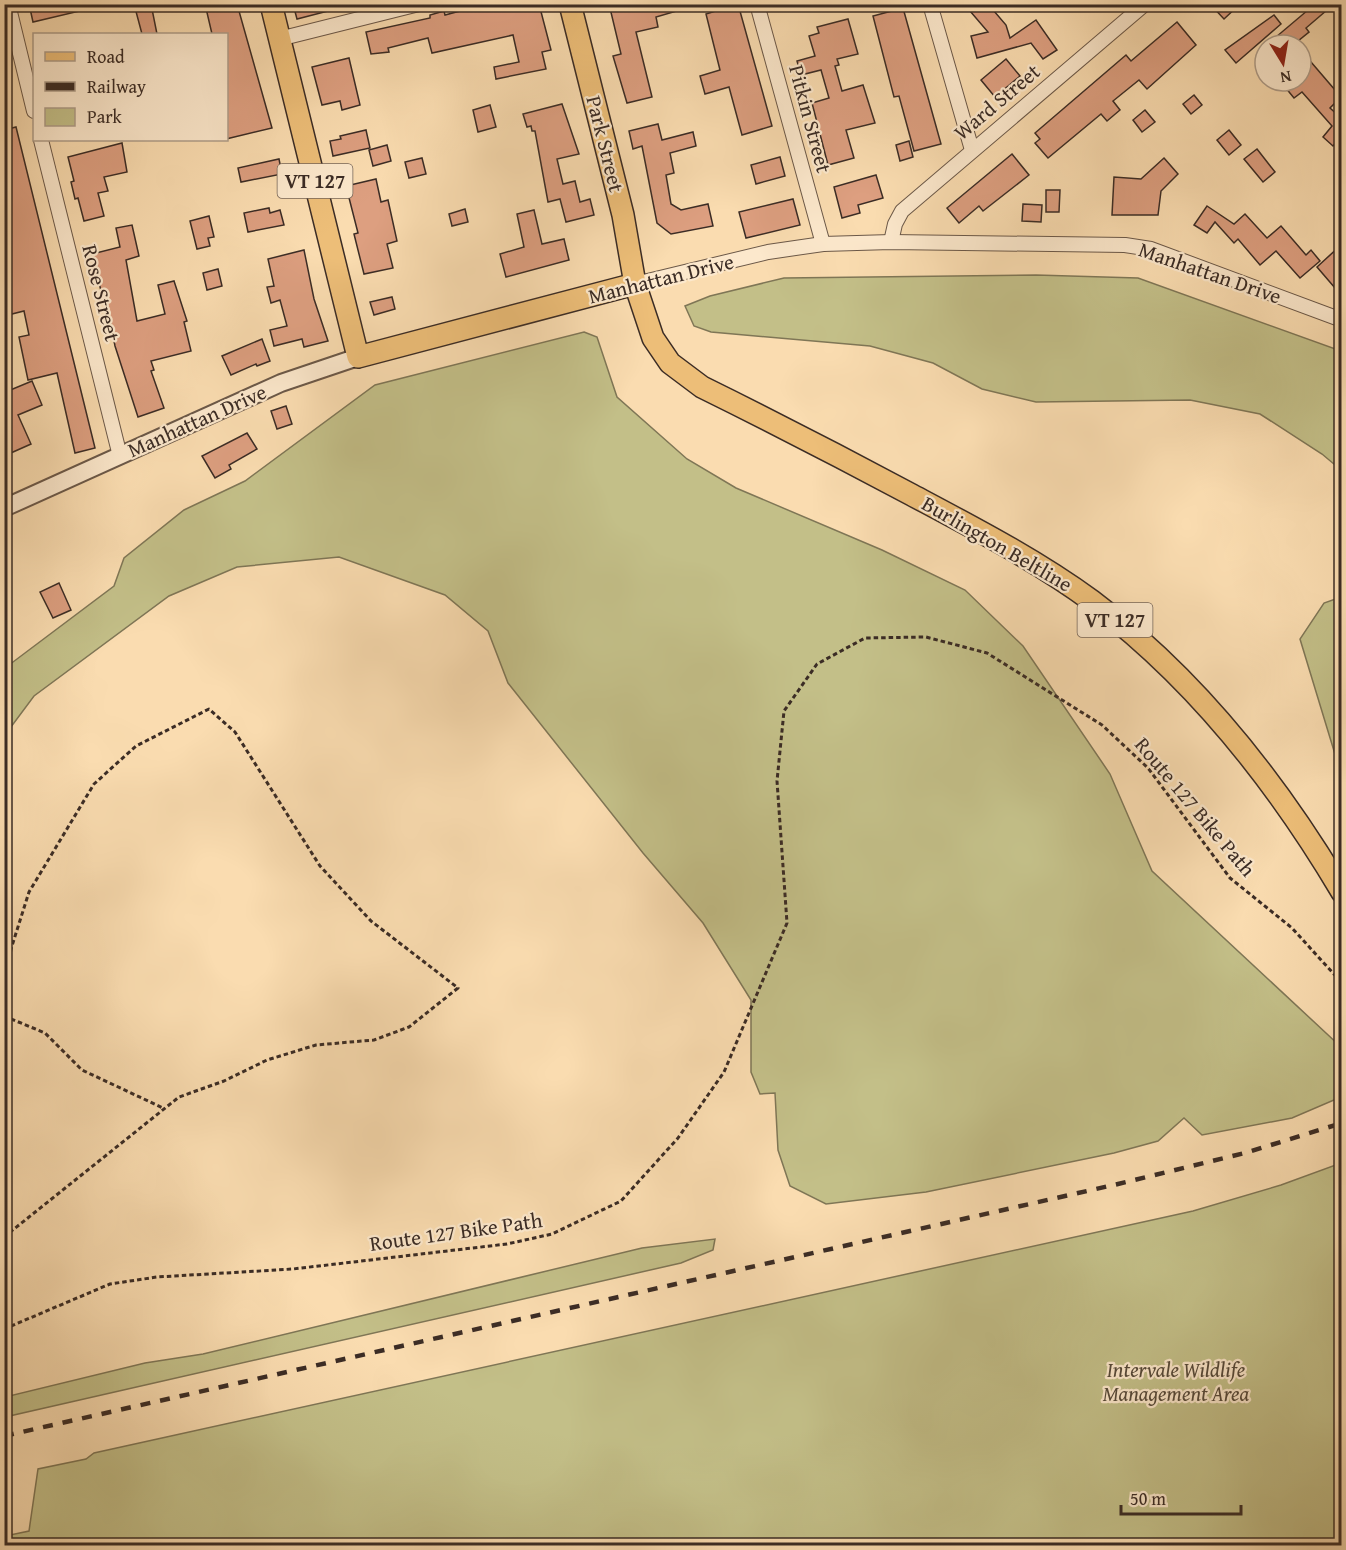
<svg xmlns="http://www.w3.org/2000/svg" width="1346" height="1550" font-family="'Gentium Book Plus',serif">
	<style>
		.green { fill: #c3bf88; stroke: #7f7656; stroke-width: 1.5 }
		.building { fill: #dd9f80; stroke: #3b2c25; stroke-width: 1.5 }
		.lines { fill: none; stroke-linecap: round; stroke-linejoin: round }
		.minor-casing { stroke: #6b5848; stroke-width: 16 }
		.tertiary-casing { stroke: #6b5848; stroke-width: 20 }
		.primary-casing { stroke: #3b2c25; stroke-width: 24 }
		.path { stroke: #3b2c25; stroke-width: 3; stroke-dasharray: 4.5 3; stroke-linecap: butt }
		.minor { stroke: #fce8cc; stroke-width: 14 }
		.tertiary { stroke: #fce8cc; stroke-width: 16 }
		.primary { stroke: #edbe78; stroke-width: 21 }
		.rail { stroke: #3b2c25; stroke-width: 4.5; stroke-dasharray: 10 10; stroke-linecap: butt }
		.labels { text-anchor: middle; stroke-width: 4.5; stroke-linejoin: round; paint-order: stroke }
		.shield { fill: #fce8cc; stroke: #756457; stroke-width: 1.5 }
		.shield-label { font-size: 20px; font-weight: bold; fill: #3b2c25 }
		.street-label { font-size: 21px; fill: #3b2c25; stroke: #fce8cc }
		.park-label { font-size: 21px; font-style: italic; fill: #564939; stroke: #fce8cc }
	</style>
	<rect width="100%" height="100%" fill="#fadcb0"/>
	<filter id="stains"><feTurbulence type="fractalNoise" baseFrequency=".00333" numOctaves="4"/><feColorMatrix values="0 0 0 0 .2 0 0 0 0 .09 0 0 0 0 .02 0 0 0 .5 -.17"/></filter>
	<radialGradient id="worn" r=".72"><stop offset=".6" stop-color="#630" stop-opacity="0"/><stop offset="1" stop-color="#630" stop-opacity=".3"/></radialGradient>
	<g class="green">
		<path d="M1036 275 1138 278 1341 351V470L1322 454 1260 414 1190 400 1036 402 982 389 933 363 870 346 711 332 694 326 685 306 710 296 784 278Z"/>
		<path d="M584 332 597 337 617 397 687 459 736 488 882 550 965 590 1023 646 1110 774 1152 871 1341 1047V1097L1292 1118 1202 1135 1184 1118 1158 1141 1114 1153 926 1192 826 1204 790 1186 778 1150 775 1093 760 1094 751 1072V1000L703 923 643 853 508 683 488 631 445 595 339 557 237 567 169 596 34 696 5 735V668L114 586 124 558 184 510 245 481 375 385Z"/>
		<path d="M1341 597H1342L1341 774 1300 639 1324 603Z"/>
		<path d="M1341 1163V1545H5V1536L29 1531 38 1469 86 1459 94 1453 1193 1211 1281 1185Z"/>
		<path d="M715 1239 713 1250 681 1263 5 1417V1397L145 1363 203 1354 642 1248Z"/>
	</g>
	<g class="building">
		<path d="M29 4H84V10L33 22Z"/>
		<path d="M134 4H151L157 34H142Z"/>
		<path d="M205 4H237L272 128 226 139V34H212Z"/>
		<path d="M293 4H336V9L297 19Z"/>
		<path d="M486 4H539L551 50 542 52 546 69 496 79 494 67 519 62 513 35 432 53 428 38 388 48 389 52 371 54 366 32 430 18V15L444 11 445 15Z"/>
		<path d="M609 4H687V8L656 17 658 27 636 32 652 97 627 103 613 56 621 54Z"/>
		<path d="M738 4 772 126 742 135 729 87 705 94 700 76 720 70 706 14Z"/>
		<path d="M964 4H988L1006 25 1010 38 1036 20 1057 50 1043 59 1031 43 977 58 971 36 988 32Z"/>
		<path d="M1210 4H1240L1224 19Z"/>
		<path d="M1303 4H1334L1306 28 1309 32 1293 45H1282L1276 37 1308 10Z"/>
		<path d="M903 8 941 144 914 151 899 96 894 97 873 16Z"/>
		<path d="M1274 15 1281 24 1236 63 1225 50Z"/>
		<path d="M848 19 858 54 837 59 839 65 835 66 842 91 863 85 875 123 846 130 854 158 828 165 812 103 829 98 821 70 801 75 797 61 815 56 809 36 819 33 817 27Z"/>
		<path d="M1177 22 1196 45 1147 89 1139 80 1113 101 1120 110 1107 121 1101 114 1048 158 1035 143 1040 139 1035 133 1126 55 1131 61Z"/>
		<path d="M349 58 360 105 342 110 340 101 322 105 312 67Z"/>
		<path d="M1006 59 1020 76 995 97 981 80Z"/>
		<path d="M1311 62 1341 97 1330 108 1340 117 1341 115V137L1333 146 1323 137 1332 126 1302 92 1294 98 1280 81H1301V70Z"/>
		<path d="M1194 95 1202 105 1191 114 1183 104Z"/>
		<path d="M562 104 579 154 557 159 563 184 575 181 580 202 590 199 594 215 566 222 560 199 548 202 535 131H532L531 126 527 127 523 114Z"/>
		<path d="M490 105 496 127 478 132 473 110Z"/>
		<path d="M1145 110 1155 122 1142 132 1133 120Z"/>
		<path d="M658 124 662 140 693 132 696 146 670 153 674 173 666 175 671 204 681 210 708 204 713 226 671 234 657 223 642 146 633 149 629 131Z"/>
		<path d="M16 127 95 448 75 453 57 373 28 380 19 337 29 335 24 311 4 316V130Z"/>
		<path d="M366 130 370 148 333 156 330 141 341 139 340 136Z"/>
		<path d="M1229 130 1241 145 1229 155 1217 140Z"/>
		<path d="M909 141 913 157 900 161 896 145Z"/>
		<path d="M122 143 127 172 104 177 108 191 98 193 104 216 84 221 78 198 75 199 71 182 74 181 68 157Z"/>
		<path d="M387 145 391 161 373 166 369 150Z"/>
		<path d="M1257 149 1275 172 1263 182 1244 159Z"/>
		<path d="M1012 154 1029 175 983 211 979 206 959 223 947 208Z"/>
		<path d="M780 157 785 176 756 184 751 165Z"/>
		<path d="M422 158 426 174 409 178 405 162Z"/>
		<path d="M1164 158 1178 174 1161 191 1158 215H1112L1114 177 1141 179Z"/>
		<path d="M279 159 282 174 241 182 238 168Z"/>
		<path d="M876 175 883 198 858 205 860 213 842 218 834 187Z"/>
		<path d="M376 179 381 202 388 200 397 241 387 244 393 268 364 274 354 234 358 233 346 186Z"/>
		<path d="M1046 190H1060L1059 212H1046Z"/>
		<path d="M793 199 800 225 746 238 739 212Z"/>
		<path d="M1023 204 1042 205 1041 222 1022 221Z"/>
		<path d="M1207 206 1234 224 1245 214 1267 238 1281 226 1306 255 1311 250 1320 261 1300 278 1276 251 1260 265 1238 239 1234 243 1215 222 1207 233 1194 225Z"/>
		<path d="M269 208 270 213 280 210 284 225 248 232 244 213Z"/>
		<path d="M465 209 468 222 452 226 449 214Z"/>
		<path d="M534 210 542 244 564 239 569 260 506 277 500 254 524 247 517 214Z"/>
		<path d="M209 216 214 237 208 238 210 246 197 249 190 221Z"/>
		<path d="M132 225 139 256 126 260 137 321 165 314 158 285 174 281 187 321 184 322 191 351 151 361 154 370 151 371 164 408 138 417 115 346 105 295H102L92 254 120 247 116 228Z"/>
		<path d="M1341 245V295L1317 267Z"/>
		<path d="M304 250 314 299 328 341 304 347 302 339 274 346 270 330 287 326 280 300 271 303 267 287 274 286 268 259Z"/>
		<path d="M218 269 222 286 207 290 203 273Z"/>
		<path d="M392 297 395 309 374 315 370 302Z"/>
		<path d="M262 339 270 361 257 366 256 364 231 375 222 356Z"/>
		<path d="M32 381 42 405 18 415 31 444 4 456V383L8 391Z"/>
		<path d="M286 406 292 424 277 429 271 411Z"/>
		<path d="M247 433 257 449 229 465 231 469 215 478 202 456Z"/>
		<path d="M59 583 71 610 53 618 40 592Z"/>
	</g>
	<g class="lines">
		<g class="minor-casing">
			<g id="minor">
				<path d="M8 4 34 111"/>
				<path d="M757 4 823 244"/>
				<path d="M930 4 972 150"/>
				<path d="M279 39 419 4"/>
				<path d="M41 140 120 456"/>
				<path d="M891 242 895 224 902 211 1145 4"/>
				<path d="M635 284 768 252 823 244 891 242 1125 245 1151 249 1342 320"/>
			</g>
		</g>
		<g class="tertiary-casing">
			<path id="tertiary" d="M4 508 281 383 358 357"/>
		</g>
		<g class="primary-casing">
			<g id="primary">
				<path d="M271 4 358 357 635 284"/>
				<path d="M570 4 623 215 635 284 653 338 670 363 702 387C773 422 843 458 912 495 974 528 1036 560 1092 601 1196 679 1276 781 1342 892"/>
			</g>
		</g>
		<g class="path">
			<path d="M4 996 11 949 29 892 94 784 136 746 209 709 235 732 320 866 371 921 458 988 409 1027 374 1040 316 1045 267 1060 224 1081 179 1097 4 1237"/>
			<path d="M4 1016 45 1033 82 1070 163 1108"/>
			<path d="M4 1329 110 1284 157 1277 293 1269 507 1244 552 1234 621 1201 678 1138 724 1072 787 923 777 781 784 711 817 664 865 638 926 637 987 653 1102 725 1148 768 1230 878 1292 928 1342 983"/>
		</g>
		<use href="#minor" class="minor"/>
		<use href="#tertiary" class="tertiary"/>
		<use href="#primary" class="primary"/>
		<path class="rail" d="M4 1436 1118 1184 1245 1153 1342 1123"/>
	</g>
	<g class="labels">
		<g class="shield">
			<rect x="277.5" y="164" width="75" height="34" rx="4.5"/>
			<rect x="1077.5" y="603" width="75" height="34" rx="4.5"/>
		</g>
		<g class="shield-label">
			<text x="315" y="188">VT 127</text>
			<text x="1115" y="627">VT 127</text>
		</g>
		<g class="street-label">
			<text transform="translate(997 102) rotate(-40)" y="7">Ward Street</text>
			<text transform="translate(810 119) rotate(75)" y="7">Pitkin Street</text>
			<text transform="translate(605 144) rotate(76)" y="7">Park Street</text>
			<text transform="translate(1210 273) rotate(19)" y="7">Manhattan Drive</text>
			<text transform="translate(661 279) rotate(-14)" y="7">Manhattan Drive</text>
			<text transform="translate(101 293) rotate(76)" y="7">Rose Street</text>
			<text transform="translate(197 421) rotate(-24)" y="7">Manhattan Drive</text>
			<text transform="translate(997 544) rotate(30)" y="7">Burlington Beltline</text>
			<text transform="translate(1195 807) rotate(50)" y="7">Route 127 Bike Path</text>
			<text transform="translate(456 1232) rotate(-8)" y="7">Route 127 Bike Path</text>
		</g>
		<g class="park-label">
			<text x="1176" y="1377">Intervale Wildlife<tspan x="1176" dy="24">Management Area</tspan></text>
		</g>
	</g>
	<rect width="1346" height="1550" fill="none" stroke="#fadcb0" stroke-width="24"/>
	<rect x="6" y="6" width="1334" height="1538" fill="none" stroke="#3b2c25" stroke-width="3"/>
	<rect x="12" y="12" width="1322" height="1526" fill="none" stroke="#3b2c25" stroke-width="1.5"/>
	<rect x="33" y="33" width="195" height="108" fill="#fce8cc" stroke="#af9d89" stroke-width="1.5"/>
	<rect x="45" y="52" width="30" height="9" fill="#edbe78" stroke="#af9d89" stroke-width="1.5"/>
	<text x="87" y="63" font-size="18" fill="#3b2c25">Road</text>
	<rect x="45" y="82" width="30" height="9" fill="#3b2c25" stroke="#af9d89" stroke-width="1.5"/>
	<text x="87" y="93" font-size="18" fill="#3b2c25">Railway</text>
	<rect x="45" y="108" width="30" height="18" fill="#c3bf88" stroke="#af9d89" stroke-width="1.5"/>
	<text x="87" y="123" font-size="18" fill="#3b2c25">Park</text>
	<g transform="translate(1283 63) rotate(169)"><circle r="28" fill="#fce8cc" stroke="#af9d89" stroke-width="1.5"/>
	<path d="M0-4.5L10 22L0 15L-10 22Z" fill="#8f2418"/>
	<text y="-9" font-size="16" font-weight="bold" text-anchor="middle" fill="#3b2c25">N</text>
	</g>
	<path d="M1121 1505v9h120v-9" fill="none" stroke="#3b2c25" stroke-width="3"/>
	<text x="1130" y="1505" font-size="18" fill="#3b2c25" stroke="#fce8cc" stroke-width="4.5" paint-order="stroke">50 m</text>
	<rect width="100%" height="100%" filter="url(#stains)"/>
	<rect width="100%" height="100%" fill="url(#worn)"/>
</svg>
